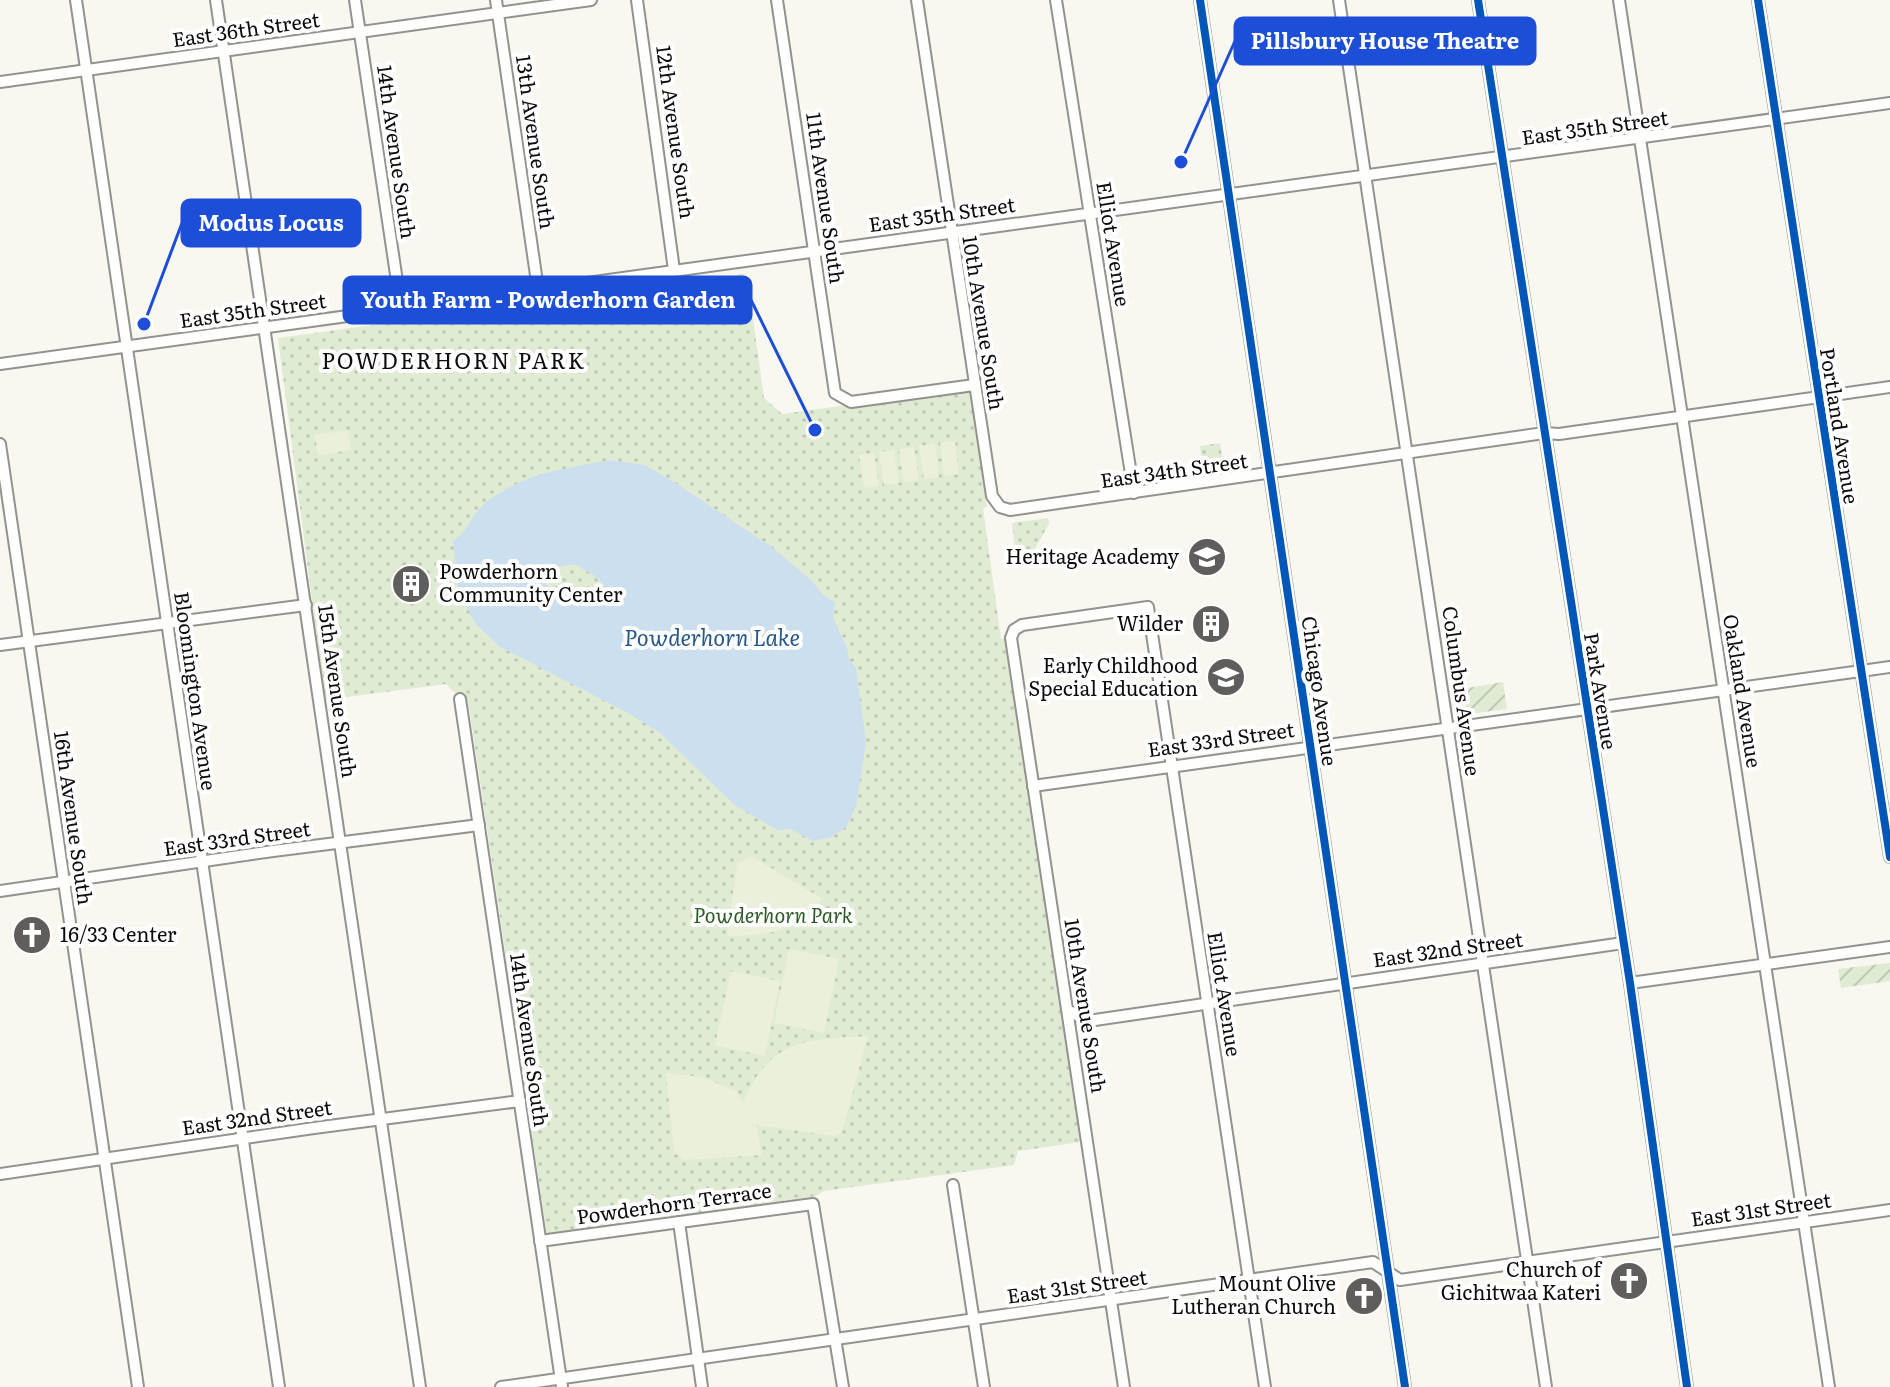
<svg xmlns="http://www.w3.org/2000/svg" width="1890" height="1387" font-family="Literata,serif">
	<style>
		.park { fill: url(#park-dots) }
		.garden { fill: url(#garden-furrows) }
		.pitch { fill: #eaf0dc }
		.water { fill: #cbdfee; fill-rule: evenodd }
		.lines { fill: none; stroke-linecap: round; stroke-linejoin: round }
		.minor-casing { stroke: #92928f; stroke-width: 14 }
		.minor { stroke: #fefefd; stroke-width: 10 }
		.cycleway-casing { stroke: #fff; stroke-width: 13 }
		.cycleway { stroke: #0057b8; stroke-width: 8 }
		.labels { text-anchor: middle; stroke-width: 8; stroke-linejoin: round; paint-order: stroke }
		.street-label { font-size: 20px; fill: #0c0c0c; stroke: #fff }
		.poi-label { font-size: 20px; fill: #0c0c0c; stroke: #fff; text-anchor: end }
		.park-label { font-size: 20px; font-style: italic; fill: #2c5a25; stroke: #fff }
		.neighbourhood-label { font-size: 22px; letter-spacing: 2px; fill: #0c0c0c; stroke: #fff }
		.water-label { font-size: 22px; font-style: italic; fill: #27588c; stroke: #fff }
		.leader { fill: none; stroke: #1d4ed8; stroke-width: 3 }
		.callout-dot { fill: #1d4ed8; stroke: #fff; stroke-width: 3 }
		.callout { fill: #1d4ed8; stroke: #1d4ed8; stroke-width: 3 }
		.callout-label { font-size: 22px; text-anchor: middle; font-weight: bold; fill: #fff }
	</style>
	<defs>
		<pattern id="park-dots" width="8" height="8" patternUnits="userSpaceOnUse" patternTransform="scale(2)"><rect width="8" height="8" fill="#e0ebd3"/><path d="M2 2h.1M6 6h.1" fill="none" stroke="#bfc8b4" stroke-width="1.8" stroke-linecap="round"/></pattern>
		<pattern id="garden-furrows" width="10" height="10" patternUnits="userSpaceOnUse" patternTransform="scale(2)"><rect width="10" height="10" fill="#e0ebd3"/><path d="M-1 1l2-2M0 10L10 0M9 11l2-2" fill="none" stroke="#bfc8b4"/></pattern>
	</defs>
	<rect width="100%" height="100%" fill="#f8f7f0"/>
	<g class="park">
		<path d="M744 274 747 275 764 398 782 414 964 389 970 392 987 507 983 508 1001 639H1006L1081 1142 1018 1151 1014 1165 824 1191 816 1196 547 1236 469 706 446 684 325 700 278 338Z"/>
		<path d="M1220 443 1223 463 1203 466 1200 446Z"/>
		<path d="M1048 518 1049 524 1031 555 1016 557 1012 523Z"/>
	</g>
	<g class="garden">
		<path d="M1503 682 1507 709 1453 716 1449 691Z"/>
		<path d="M1890 963V981L1841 988 1838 969Z"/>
	</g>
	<g class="pitch">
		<path d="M348 430 351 450 318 455 315 435Z"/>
		<path d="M955 441 959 474 944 476 940 443Z"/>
		<path d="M935 444 939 477 924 479 919 446Z"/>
		<path d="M914 447 919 480 904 482 899 449Z"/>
		<path d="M894 450 899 483 884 485 879 452Z"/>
		<path d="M874 453 879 486 864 488 859 455Z"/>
		<path d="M751 856 823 899C791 933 772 935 727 936L737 864Z"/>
		<path d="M789 949 839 959 824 1033 774 1023Z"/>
		<path d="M731 971 780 981 765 1056 715 1045Z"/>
		<path d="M868 1036 842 1132 834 1136 756 1125 762 1155 684 1160 674 1152 666 1073 702 1077 736 1091 743 1102C771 1038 805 1040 868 1036Z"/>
	</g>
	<path class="water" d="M609 460 645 465 679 485 772 547 811 580 824 596 835 602 833 618 847 648 849 659 856 668 866 742 856 807 846 827 832 837 813 841 790 829 777 830 735 805 660 733 630 714 500 647 476 624 459 594 453 541C467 533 472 514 485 503 525 472 562 470 609 460ZM574 564 595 576 611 592 610 603 576 600 534 579 535 571Z"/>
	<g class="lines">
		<g class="minor-casing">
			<g id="minor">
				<path d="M76 0 279 1387"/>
				<path d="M216 0 420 1387"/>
				<path d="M355 0 401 308"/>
				<path d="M496 0 538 289"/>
				<path d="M637 0 674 270"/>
				<path d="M777 0 835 393 851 402 974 385"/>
				<path d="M917 0 992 496 1000 507 1010 510 1544 433 1559 434 1890 387"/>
				<path d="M1056 0 1134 493"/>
				<path d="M1200 0 1405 1387"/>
				<path d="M1339 0 1546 1387"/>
				<path d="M1478 0 1630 983 1687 1387"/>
				<path d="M1619 0 1829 1387"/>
				<path d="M1758 0 1890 857"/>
				<path d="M0 82 591 0"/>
				<path d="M0 364 1890 103"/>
				<path d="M0 444 138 1387"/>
				<path d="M0 645 306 605"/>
				<path d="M460 699 562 1387"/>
				<path d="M1033 786 1890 667"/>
				<path d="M0 891 273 851 479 825"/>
				<path d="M1630 983 1890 947"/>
				<path d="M1069 1011 1088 1021 1623 943"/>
				<path d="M0 1174 314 1128 520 1101"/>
				<path d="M953 1185 984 1387"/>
				<path d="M679 1222 702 1387"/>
				<path d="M540 1241 813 1204 843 1387"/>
				<path d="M501 1387 1373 1262 1400 1280 1890 1210"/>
				<path d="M1124 1387 1011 638 1014 630 1022 625 1148 607 1265 1387"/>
			</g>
		</g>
		<use href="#minor" class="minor"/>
		<g class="cycleway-casing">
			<g id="cycleway">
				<path d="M1200 0 1405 1387"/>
				<path d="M1478 0 1630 983 1687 1387"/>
				<path d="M1758 0 1890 857"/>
			</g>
		</g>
		<use href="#cycleway" class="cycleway"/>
	</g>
	<defs>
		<g id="school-disc" transform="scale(2)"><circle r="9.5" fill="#5f5e5c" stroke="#fff"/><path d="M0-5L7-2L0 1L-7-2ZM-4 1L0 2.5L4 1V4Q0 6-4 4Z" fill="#fff"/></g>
		<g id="building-disc" transform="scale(2)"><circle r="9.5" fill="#5f5e5c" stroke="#fff"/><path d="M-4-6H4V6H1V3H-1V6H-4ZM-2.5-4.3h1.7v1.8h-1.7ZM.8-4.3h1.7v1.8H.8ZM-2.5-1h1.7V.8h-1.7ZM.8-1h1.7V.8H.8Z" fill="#fff"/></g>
		<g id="church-disc" transform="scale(2)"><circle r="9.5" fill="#5f5e5c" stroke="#fff"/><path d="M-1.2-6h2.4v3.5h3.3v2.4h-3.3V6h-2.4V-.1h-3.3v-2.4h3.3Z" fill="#fff"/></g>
	</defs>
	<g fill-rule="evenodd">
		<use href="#school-disc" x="1207" y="557"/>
		<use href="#building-disc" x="411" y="584"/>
		<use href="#building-disc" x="1211" y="624"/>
		<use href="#school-disc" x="1226" y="677"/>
		<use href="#church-disc" x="32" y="935"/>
		<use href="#church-disc" x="1629" y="1281"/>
		<use href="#church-disc" x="1364" y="1296"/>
	</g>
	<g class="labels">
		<g class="street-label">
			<text transform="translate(246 30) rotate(-8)" y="7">East 36th Street</text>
			<text transform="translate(1595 128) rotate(-8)" y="7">East 35th Street</text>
			<text transform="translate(675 132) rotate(82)" y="7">12th Avenue South</text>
			<text transform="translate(535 142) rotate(82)" y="7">13th Avenue South</text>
			<text transform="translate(396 152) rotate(82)" y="7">14th Avenue South</text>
			<text transform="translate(825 198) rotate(82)" y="7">11th Avenue South</text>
			<text transform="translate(942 215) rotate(-8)" y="7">East 35th Street</text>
			<text transform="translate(1113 244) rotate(81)" y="7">Elliot Avenue</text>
			<text transform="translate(253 311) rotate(-8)" y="7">East 35th Street</text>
			<text transform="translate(983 323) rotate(81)" y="7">10th Avenue South</text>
			<text transform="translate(1839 426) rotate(81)" y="7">Portland Avenue</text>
			<text transform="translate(1174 471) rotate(-8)" y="7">East 34th Street</text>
			<text transform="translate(195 691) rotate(82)" y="7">Bloomington Avenue</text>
			<text transform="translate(337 691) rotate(82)" y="7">15th Avenue South</text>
			<text transform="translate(1319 691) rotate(82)" y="7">Chicago Avenue</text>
			<text transform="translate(1461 691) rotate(82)" y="7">Columbus Avenue</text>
			<text transform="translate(1600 691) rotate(81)" y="7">Park Avenue</text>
			<text transform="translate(1742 691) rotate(81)" y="7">Oakland Avenue</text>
			<text transform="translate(1221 740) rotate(-8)" y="7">East 33rd Street</text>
			<text transform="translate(73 818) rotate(82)" y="7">16th Avenue South</text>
			<text transform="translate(237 839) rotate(-8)" y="7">East 33rd Street</text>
			<text transform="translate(1448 950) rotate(-8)" y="7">East 32nd Street</text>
			<text transform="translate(1224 994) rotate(81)" y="7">Elliot Avenue</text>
			<text transform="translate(1085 1006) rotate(81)" y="7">10th Avenue South</text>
			<text transform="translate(529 1040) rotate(82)" y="7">14th Avenue South</text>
			<text transform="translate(257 1118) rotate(-8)" y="7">East 32nd Street</text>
			<text transform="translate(674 1204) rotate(-8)" y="7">Powderhorn Terrace</text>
			<text transform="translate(1761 1210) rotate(-8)" y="7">East 31st Street</text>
			<text transform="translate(1077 1287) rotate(-8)" y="7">East 31st Street</text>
		</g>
		<g class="poi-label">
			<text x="1179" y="564">Heritage Academy</text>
			<text x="439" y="579" text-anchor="start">Powderhorn<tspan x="439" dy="23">Community Center</tspan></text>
			<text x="1183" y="631">Wilder</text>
			<text x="1198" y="673">Early Childhood<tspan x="1198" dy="23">Special Education</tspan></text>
			<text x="60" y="942" text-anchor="start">16/33 Center</text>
			<text x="1601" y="1277">Church of<tspan x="1601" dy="23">Gichitwaa Kateri</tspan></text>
			<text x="1336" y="1291">Mount Olive<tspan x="1336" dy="23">Lutheran Church</tspan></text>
		</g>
		<g class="park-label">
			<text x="773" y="923">Powderhorn Park</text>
		</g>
		<g class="neighbourhood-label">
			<text x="454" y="369">POWDERHORN PARK</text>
		</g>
		<g class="water-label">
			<text x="712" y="646">Powderhorn Lake</text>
		</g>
	</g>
	<path class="leader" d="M1181 162L1235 41M144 324L182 223M815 430L751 300"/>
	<g class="callout-dot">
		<circle cx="1181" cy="162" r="8"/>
		<circle cx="144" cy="324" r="8"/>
		<circle cx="815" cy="430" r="8"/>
	</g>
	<g class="callout">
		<rect x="1235" y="18" width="300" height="46" rx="8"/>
		<rect x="182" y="200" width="178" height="46" rx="8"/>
		<rect x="344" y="277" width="407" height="46" rx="8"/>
	</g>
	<g class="callout-label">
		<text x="1385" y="49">Pillsbury House Theatre</text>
		<text x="271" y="231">Modus Locus</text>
		<text x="548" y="308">Youth Farm - Powderhorn Garden</text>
	</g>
</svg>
